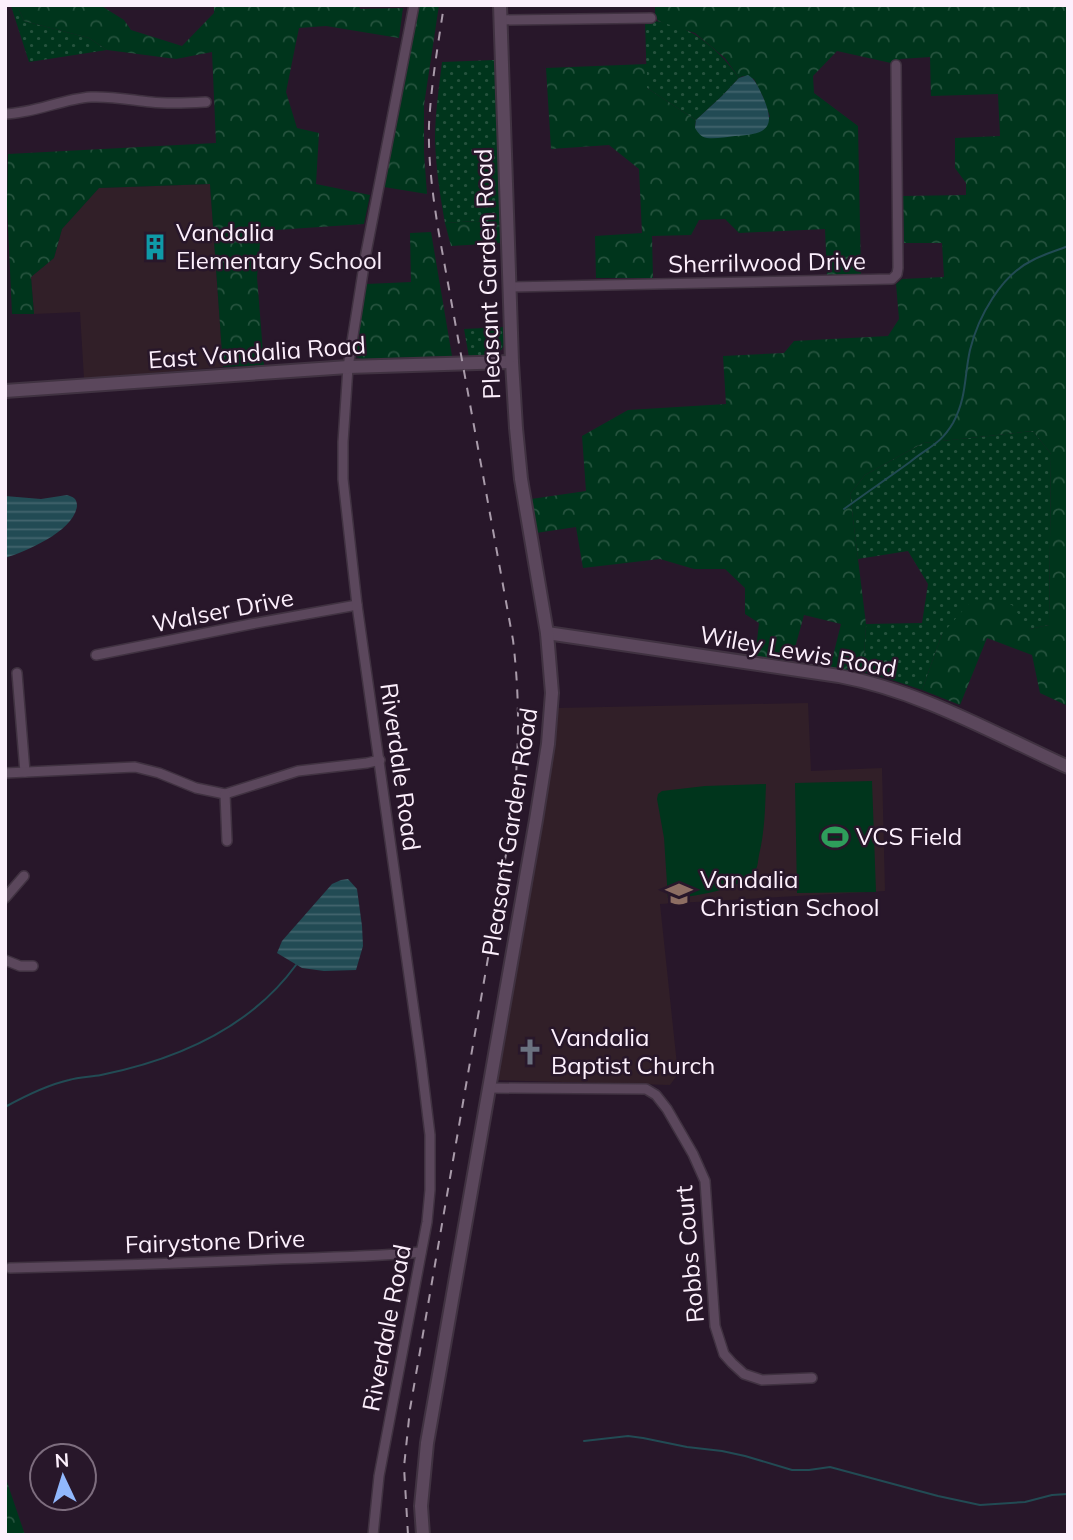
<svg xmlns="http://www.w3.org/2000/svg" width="1073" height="1540" font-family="Mulish,sans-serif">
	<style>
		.education { fill: #311f28 }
		.grass { fill: url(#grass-dots) }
		.forest { fill: url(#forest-crowns) }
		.garden { fill: #00351c }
		.water { fill: url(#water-rules) }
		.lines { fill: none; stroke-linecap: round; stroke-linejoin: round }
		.stream { stroke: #224b54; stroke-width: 2 }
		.street-casing { stroke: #403241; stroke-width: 12 }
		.secondary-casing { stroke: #403241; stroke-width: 16 }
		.street { stroke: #5b475c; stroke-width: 9 }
		.secondary { stroke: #5b475c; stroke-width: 12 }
		.rail { stroke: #a99baa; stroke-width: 2; stroke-dasharray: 9 9; stroke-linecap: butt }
		.labels { text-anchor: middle; stroke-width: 5; stroke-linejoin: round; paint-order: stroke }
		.poi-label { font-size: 24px; fill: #fceffc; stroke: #28172a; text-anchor: start }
		.street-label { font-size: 24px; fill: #fceffc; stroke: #28172a }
	</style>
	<defs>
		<pattern id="grass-dots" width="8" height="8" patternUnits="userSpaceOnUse" patternTransform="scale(1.75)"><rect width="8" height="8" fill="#00351c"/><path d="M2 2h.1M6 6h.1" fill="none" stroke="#26533e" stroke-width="1.8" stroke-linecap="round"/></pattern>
		<pattern id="forest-crowns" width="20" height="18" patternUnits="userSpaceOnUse" patternTransform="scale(1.75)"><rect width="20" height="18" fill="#00351c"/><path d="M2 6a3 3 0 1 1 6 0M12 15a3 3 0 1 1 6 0" fill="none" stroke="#26533e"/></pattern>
		<pattern id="water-rules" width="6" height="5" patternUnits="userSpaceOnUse" patternTransform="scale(1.75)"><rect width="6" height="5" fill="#224b54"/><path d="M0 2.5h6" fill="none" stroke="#43656e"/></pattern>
	</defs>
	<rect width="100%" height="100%" fill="#28172a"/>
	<g class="education">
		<path d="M210 184 223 367 84 379 80 312 34 314 31 277 54 258 62 229 99 188Z"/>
		<path d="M808 703 811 771 882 768 885 891 660 904 678 1074 670 1085 494 1080 556 708Z"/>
	</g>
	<g class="grass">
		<path d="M17 5 24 21 89 38 107 50 29 62 11 6Z"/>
		<path d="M645 21C685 19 717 47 739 78L722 96 696 120 647 88Z"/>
		<path d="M495 60 500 225 476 221 445 223C440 196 436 168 435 140 435 114 439 88 442 62Z"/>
		<path d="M504 327C504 331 506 339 504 344 501 358 480 357 469 357L464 329Z"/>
		<path d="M1033 431 1051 454 1049 625 1029 629 942 634 922 690 892 680 863 672 866 624 922 623 928 584 908 551 858 559 850 494 865 475 923 443Z"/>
	</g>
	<g class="forest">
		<path d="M17 5H100L124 20 131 30 182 46 214 13V5H359L360 9 403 8 399 38 326 26 299 28 286 92 297 128 319 133 316 184 370 195 364 224 261 231 257 277 264 365 223 367 210 184 99 188 62 229 54 258 31 277 34 314H12L7 205 8 154 216 143 212 52 176 59 107 50 89 38 24 21Z"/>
		<path d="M419 5H439L424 105V153L427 194 384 187Z"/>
		<path d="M655 5H1068V706L1040 693 1032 655 987 638 960 705 922 690 942 634 973 599 1012 605 1029 629 1049 625 1051 454 1033 431 923 443 865 475 850 494 866 624 863 672 830 668 841 624 804 615 791 662 755 658 759 623 745 614V588L725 569H694L660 559 583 568 576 527 536 533 531 499 586 491 582 436 628 410 726 404 723 356 784 353 794 341 888 336 899 319 896 284 902 279 944 277 942 243H904L903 196 966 195V183L955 168V138L1000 136 998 94 931 96 930 57 901 59 891 63 837 51 813 76 814 93 858 126 861 275H827L825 229 739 233 725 219 699 220 691 235 652 236 653 278H596L595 236 642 233 639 169 609 145 551 149 546 68 647 64V88L696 120 695 128 770 117 763 97 754 79 743 76 739 78 725 58 695 33 658 21 655 13Z"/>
		<path d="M476 221 500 225 501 243 451 246 445 223Z"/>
		<path d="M431 232 452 356 362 359 356 357 354 349 366 284 411 282 410 233Z"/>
		<path d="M5 1476 25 1535H5Z"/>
	</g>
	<g class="garden">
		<path d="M872 781 876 892 797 893 795 783Z"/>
		<path d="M766 784C765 809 765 830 759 855 758 860 758 867 755 871 743 890 689 897 668 899L664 838 657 799 658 794 662 791 705 786Z"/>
	</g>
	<g class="water">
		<path d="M748 75C755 79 759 88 763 97 777 129 766 134 735 136 726 137 716 139 707 138 701 137 698 133 695 128L696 120 722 96 739 78Z"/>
		<path d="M67 495C73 497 77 498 77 506 74 531 27 551 5 558V496L41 499Z"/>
		<path d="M348 879 357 889 362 926 363 946 356 970 324 971 302 968 277 953 282 941 332 884 341 880Z"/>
	</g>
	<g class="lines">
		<g class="stream">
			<path d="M844 509C866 493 888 478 910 462 928 447 940 445 953 423 967 397 964 377 970 350 978 317 1001 275 1033 260 1044 254 1056 251 1068 246"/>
			<path d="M5 1107C25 1096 47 1085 69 1080 79 1077 90 1077 101 1075 175 1060 250 1028 296 965"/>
			<path d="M584 1441 628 1436 643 1438 687 1447 722 1451 745 1456 792 1470H809L830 1467 938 1496 980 1505 1025 1502 1052 1495 1068 1494"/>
		</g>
		<g class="street-casing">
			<g id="street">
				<path d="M500 20 651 18"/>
				<path d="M5 114C35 113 62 99 91 97 111 96 131 100 151 102 169 104 187 103 206 102"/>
				<path d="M510 287 892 279 897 274 898 268 896 65"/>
				<path d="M96 655 251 624 357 605"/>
				<path d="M17 673 25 772"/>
				<path d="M5 773 135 767 159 773 196 788 225 794 298 771 367 763 380 760"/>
				<path d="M225 794 227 841"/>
				<path d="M5 898 24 876"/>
				<path d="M5 960 20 966H33"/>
				<path d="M489 1088 646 1089 656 1095 667 1109 693 1154 705 1181 715 1326 724 1354 732 1363 744 1374 762 1380 812 1378"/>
				<path d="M10 1268C99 1266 188 1263 277 1259 326 1257 373 1257 421 1252"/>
				<path d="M373 1535 379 1476 427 1222 430 1190V1135L421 1061 357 605 343 479V442L348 367 366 253 414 5"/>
			</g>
		</g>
		<g class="secondary-casing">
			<g id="secondary">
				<path d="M5 391 348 367 512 362"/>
				<path d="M547 633 839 676C920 691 993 733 1068 767"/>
				<path d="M423 1535 421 1506 427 1443 536 820 548 744 552 693 547 633 521 479 516 428 512 362 500 5"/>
			</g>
		</g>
		<use href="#street" class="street"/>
		<use href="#secondary" class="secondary"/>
		<path class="rail" d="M408 1535 404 1467 410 1409 510 831C519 764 521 708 513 640L439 234C433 198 428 161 429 125 431 85 438 45 444 5"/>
	</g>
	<defs>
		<g id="building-bare" transform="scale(2.1)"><path d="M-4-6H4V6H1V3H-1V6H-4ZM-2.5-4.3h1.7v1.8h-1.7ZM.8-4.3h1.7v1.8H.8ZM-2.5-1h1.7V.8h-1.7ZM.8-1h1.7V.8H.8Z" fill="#0f9aa8" stroke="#28172a" stroke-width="2.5" paint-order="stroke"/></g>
		<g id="stadium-bare" transform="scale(2.1)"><path d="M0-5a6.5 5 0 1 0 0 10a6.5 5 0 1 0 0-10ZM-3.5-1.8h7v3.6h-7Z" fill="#2e9e5b" stroke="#28172a" stroke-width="2.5" paint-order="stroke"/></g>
		<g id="school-bare" transform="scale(2.1)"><path d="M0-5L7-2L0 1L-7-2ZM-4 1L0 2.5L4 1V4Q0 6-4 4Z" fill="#8d6e63" stroke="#28172a" stroke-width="2.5" paint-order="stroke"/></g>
		<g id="church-bare" transform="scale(2.1)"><path d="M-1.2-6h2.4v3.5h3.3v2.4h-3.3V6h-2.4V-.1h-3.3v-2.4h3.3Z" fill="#6b7280" stroke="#28172a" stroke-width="2.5" paint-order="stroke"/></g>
	</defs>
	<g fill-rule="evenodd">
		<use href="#building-bare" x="155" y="247"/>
		<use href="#stadium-bare" x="835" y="837"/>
		<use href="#school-bare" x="679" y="894"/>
		<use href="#church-bare" x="530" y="1052"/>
	</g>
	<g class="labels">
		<g class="poi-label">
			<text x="176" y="241">Vandalia<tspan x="176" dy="28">Elementary School</tspan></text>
			<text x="856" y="845">VCS Field</text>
			<text x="700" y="888">Vandalia<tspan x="700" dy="28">Christian School</tspan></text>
			<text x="551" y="1046">Vandalia<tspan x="551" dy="28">Baptist Church</tspan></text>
		</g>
		<g class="street-label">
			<text transform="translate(767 263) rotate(-1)" y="8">Sherrilwood Drive</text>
			<text transform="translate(488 274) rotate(-92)" y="8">Pleasant Garden Road</text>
			<text transform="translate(257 353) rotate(-4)" y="8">East Vandalia Road</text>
			<text transform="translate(223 611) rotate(-11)" y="8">Walser Drive</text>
			<text transform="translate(798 652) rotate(10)" y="8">Wiley Lewis Road</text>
			<text transform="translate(400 767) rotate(82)" y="8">Riverdale Road</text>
			<text transform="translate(510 832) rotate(-81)" y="8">Pleasant Garden Road</text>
			<text transform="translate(215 1242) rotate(-2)" y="8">Fairystone Drive</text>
			<text transform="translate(690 1254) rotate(-95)" y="8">Robbs Court</text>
			<text transform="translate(387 1328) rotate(-79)" y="8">Riverdale Road</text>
		</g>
	</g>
	<rect width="1073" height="1540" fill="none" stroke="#fceffc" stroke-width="14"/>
	<g transform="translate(63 1477) rotate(356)"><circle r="33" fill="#28172a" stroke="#7d6d7e" stroke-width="2"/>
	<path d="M0-5L12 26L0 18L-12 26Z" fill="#91b8fd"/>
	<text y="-10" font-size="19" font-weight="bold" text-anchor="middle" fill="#fceffc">N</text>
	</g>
</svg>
